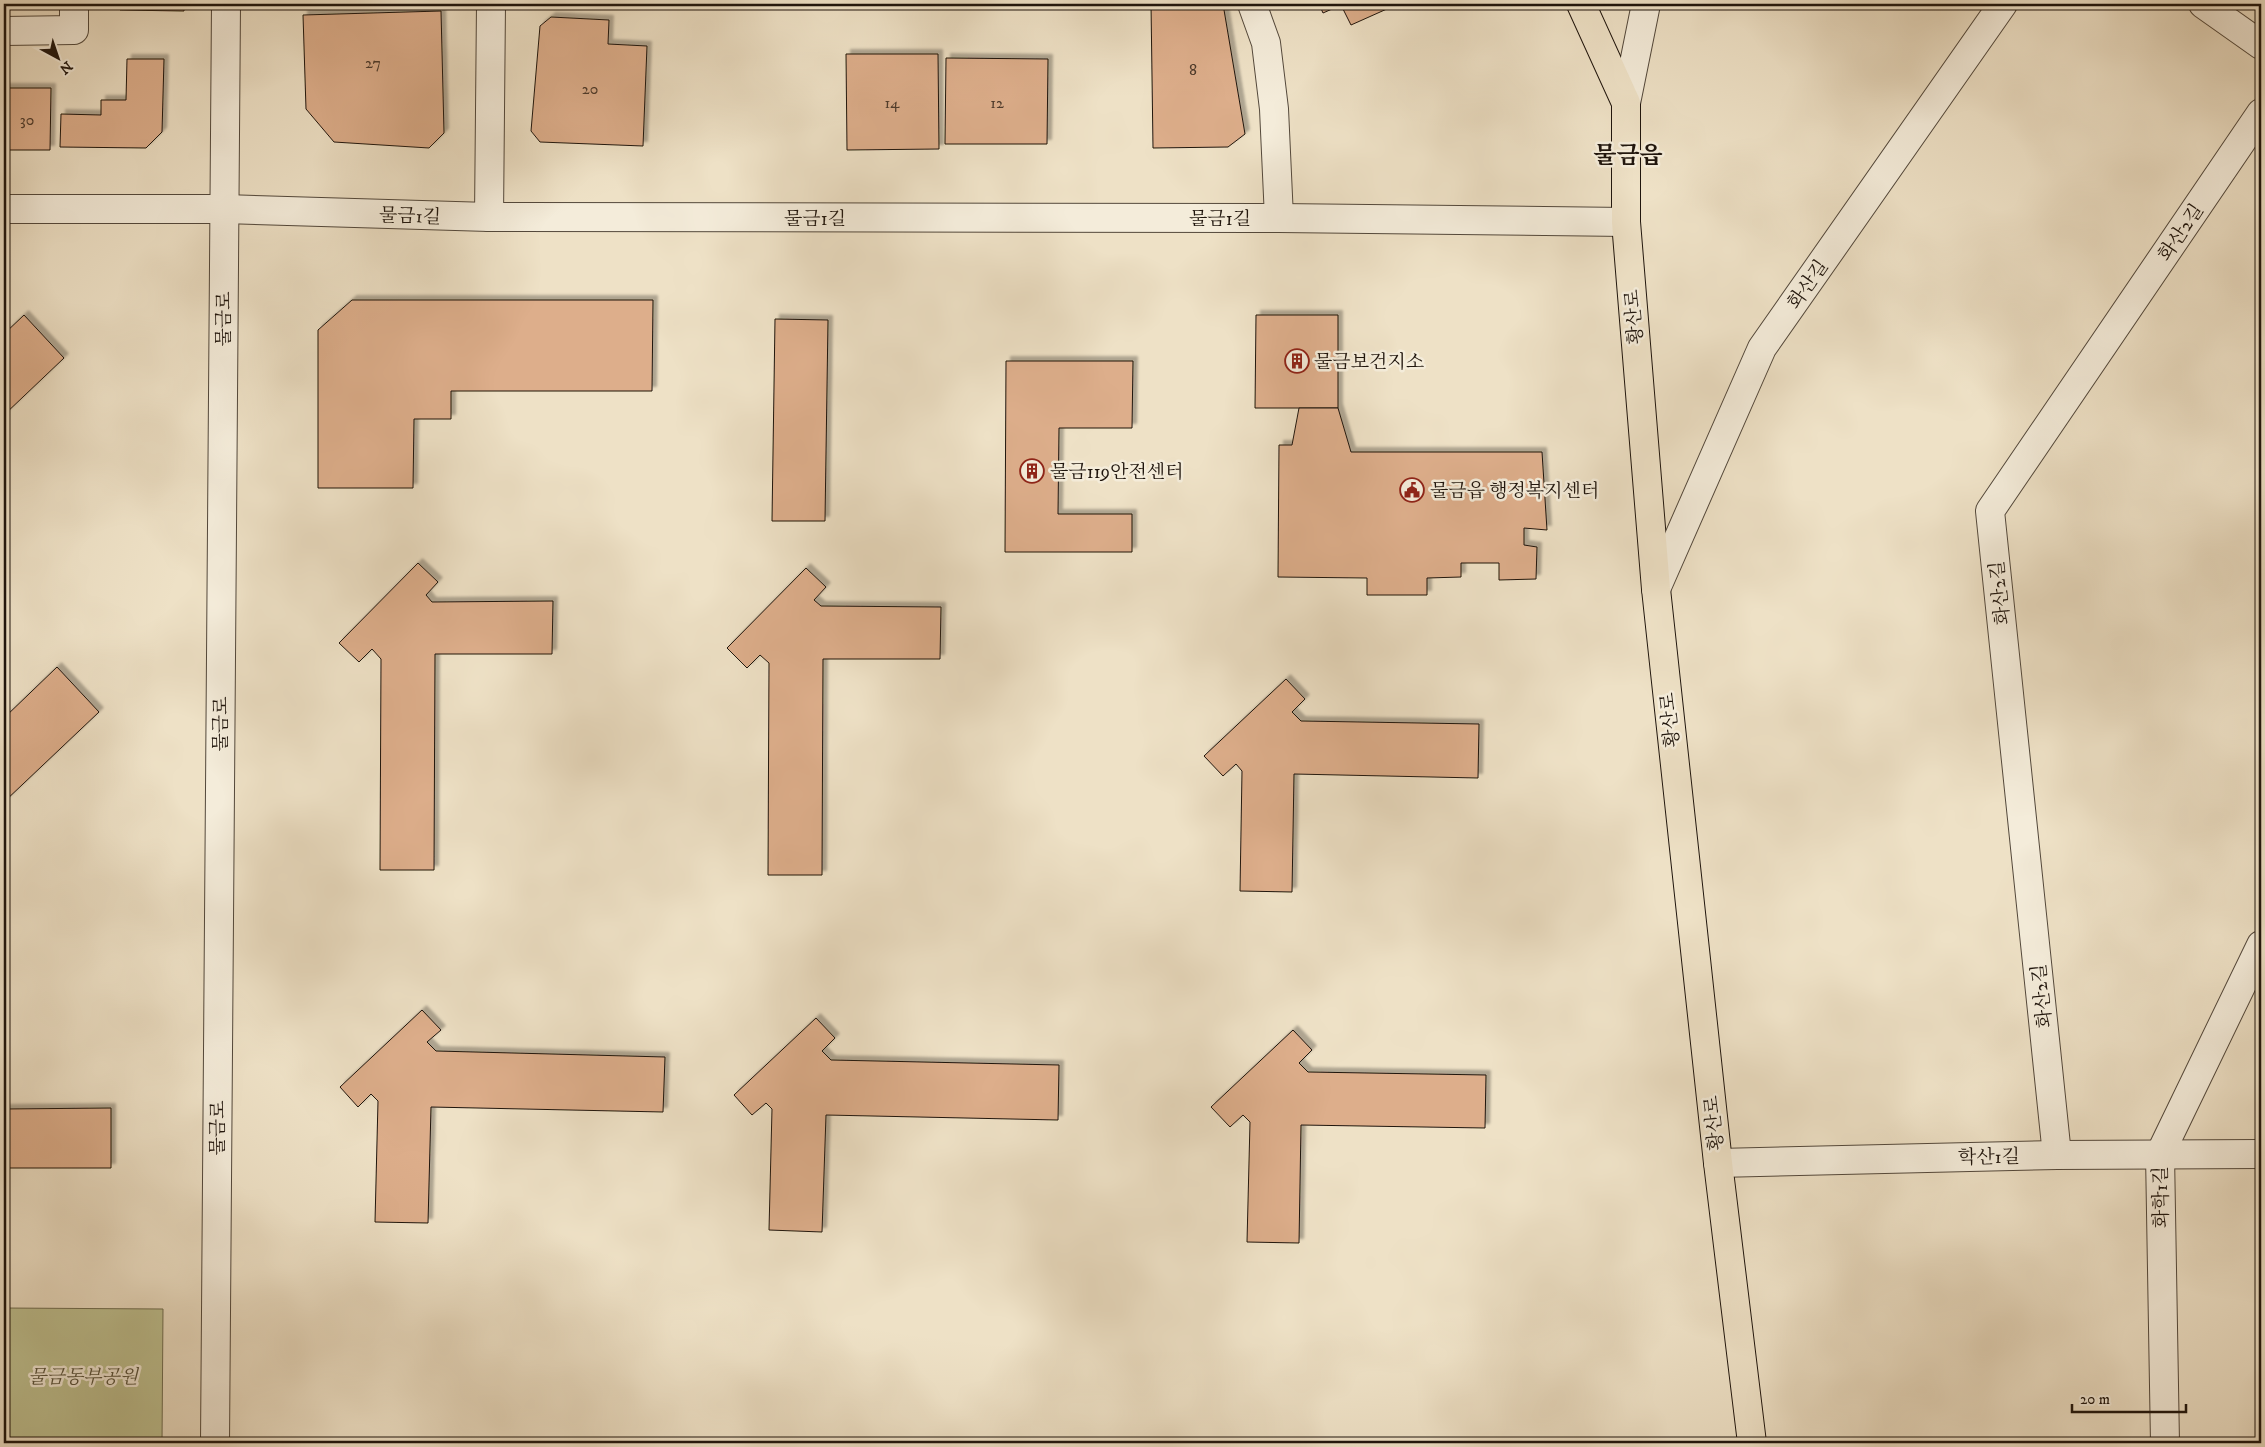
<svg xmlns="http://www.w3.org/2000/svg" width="2265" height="1447" font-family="'IM FELL DW Pica','Noto Serif KR',serif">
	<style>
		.green { fill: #bec191; stroke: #6e6b4f }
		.building { fill: #ddae8b; stroke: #1f150d; filter: url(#shadow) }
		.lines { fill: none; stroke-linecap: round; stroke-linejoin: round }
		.minor-casing { stroke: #53483b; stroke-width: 30 }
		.major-casing { stroke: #1f150d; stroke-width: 30 }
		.minor { stroke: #f4ecda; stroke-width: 28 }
		.major { stroke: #eee1c6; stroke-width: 28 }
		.labels { text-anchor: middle; stroke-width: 5; stroke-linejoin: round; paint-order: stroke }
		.number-label { font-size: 16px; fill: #4e3b2c }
		.street-label { font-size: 19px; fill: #1f150d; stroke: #f4ecda }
		.poi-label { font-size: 19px; fill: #1f150d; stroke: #f4ecda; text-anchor: start }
		.park-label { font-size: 19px; font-style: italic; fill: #57513b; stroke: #f4ecda }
		.district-label { font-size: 24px; font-weight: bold; fill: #1f150d; stroke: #f4ecda }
	</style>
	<defs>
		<filter id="shadow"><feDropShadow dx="4.5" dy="-4.5" stdDeviation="1" flood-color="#0004"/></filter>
	</defs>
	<rect width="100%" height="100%" fill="#eee1c6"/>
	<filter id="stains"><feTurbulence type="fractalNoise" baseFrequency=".004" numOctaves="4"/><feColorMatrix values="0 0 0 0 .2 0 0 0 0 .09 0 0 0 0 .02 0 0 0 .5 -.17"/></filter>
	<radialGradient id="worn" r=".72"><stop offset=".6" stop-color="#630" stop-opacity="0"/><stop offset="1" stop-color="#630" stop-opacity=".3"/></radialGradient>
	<path class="green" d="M4 1308 163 1309 162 1443H4Z"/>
	<g class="building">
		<rect x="4" y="4" width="39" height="3"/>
		<path d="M121 4H184V11L120 10Z"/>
		<path d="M1151 4H1223L1245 134 1228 147 1153 148Z"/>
		<path d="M1319 4H1398L1351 25 1341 5 1323 13Z"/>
		<path d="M441 11 444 133 429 148 334 142 306 109 303 15Z"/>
		<path d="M551 17 609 20 608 44 647 46 643 146 540 142 531 131 540 26Z"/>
		<path d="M846 54H938L939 149 847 150Z"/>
		<path d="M946 58 1048 59 1047 144H945Z"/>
		<path d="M127 59H164L162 132 146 148 60 147 61 114 101 115V100H126Z"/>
		<path d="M4 88H51L50 150H4Z"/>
		<path d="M352 300H653L652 391H451V419H414L413 488H318V330Z"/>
		<path d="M24 315 64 358 4 415V334Z"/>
		<path d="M1256 315H1338V408H1255Z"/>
		<path d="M775 319 828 320 825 521H772Z"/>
		<path d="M1006 361H1133L1132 428H1059L1058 514H1132V552H1005Z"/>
		<path d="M1299 408H1338L1351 452H1542L1547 530 1524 528V545L1537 547 1536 579 1499 580V563H1461V577L1427 578V595H1367V578L1278 577 1279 445H1292Z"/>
		<path d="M418 563 438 582 426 595 432 602 553 601 552 654H435L434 870H380L381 659 372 649 359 662 339 643Z"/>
		<path d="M806 568 826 587 814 600 821 606 941 607 940 659H823L822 875H768L769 663 760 655 747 668 727 648Z"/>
		<path d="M57 667 99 712 4 802V718Z"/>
		<path d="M1286 679 1305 699 1292 712 1301 721 1479 724 1478 778 1294 774 1292 892 1240 891 1242 771 1236 764 1223 776 1204 756Z"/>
		<path d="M422 1010 441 1030 427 1042 436 1051 665 1057 663 1112 431 1107 428 1223 375 1222 378 1101 371 1094 358 1107 340 1087Z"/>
		<path d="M816 1018 835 1038 822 1051 831 1060 1059 1065 1058 1120 826 1115 822 1232 769 1230 772 1109 766 1103 752 1115 734 1095Z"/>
		<path d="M1293 1030 1312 1050 1299 1063 1308 1072 1486 1075 1485 1128 1301 1125 1299 1243 1247 1242 1250 1122 1243 1115 1230 1127 1211 1107Z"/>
		<path d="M111 1108V1168H4V1109Z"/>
	</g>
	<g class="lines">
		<g class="minor-casing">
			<g id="minor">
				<path d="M1252 4 1266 43 1274 109 1279 218"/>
				<path d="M2203 4 2261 45"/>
				<path d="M4 31 74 30V4"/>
				<path d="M1626 103 1646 4"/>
				<path d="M4 209H224L489 217 1279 218 1626 222"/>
				<path d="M489 217 491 4"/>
				<path d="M1656 589 1762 348 2003 4"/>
				<path d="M2057 1155 1990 511 2261 113"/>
				<path d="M1718 1163 2057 1155 2261 1154"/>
				<path d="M215 1443 226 4"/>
				<path d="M2165 1443 2160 1154 2261 945"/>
			</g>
		</g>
		<g class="major-casing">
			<path id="major" d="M1581 4 1626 103V222L1656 589 1718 1163 1752 1443"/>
		</g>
		<use href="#minor" class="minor"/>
		<use href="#major" class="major"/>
	</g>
	<defs>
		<g id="building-ring" transform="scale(1.25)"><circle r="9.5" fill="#f4ecda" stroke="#8f2418" stroke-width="1.5"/><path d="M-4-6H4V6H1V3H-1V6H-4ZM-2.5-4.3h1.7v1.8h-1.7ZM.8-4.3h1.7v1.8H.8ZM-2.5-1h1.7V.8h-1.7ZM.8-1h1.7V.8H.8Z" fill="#8f2418"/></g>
		<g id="civic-ring" transform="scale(1.25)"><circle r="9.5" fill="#f4ecda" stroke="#8f2418" stroke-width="1.5"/><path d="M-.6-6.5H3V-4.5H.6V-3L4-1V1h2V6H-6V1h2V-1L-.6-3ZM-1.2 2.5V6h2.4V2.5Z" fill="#8f2418"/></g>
	</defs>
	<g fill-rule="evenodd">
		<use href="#building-ring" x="1297" y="361"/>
		<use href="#building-ring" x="1032" y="471"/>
		<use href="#civic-ring" x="1412" y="490"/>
	</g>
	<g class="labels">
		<g class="number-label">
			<text x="373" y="68">27</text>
			<text x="1193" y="75">8</text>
			<text x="590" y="94">20</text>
			<text x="892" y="108">14</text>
			<text x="997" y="108">12</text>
			<text x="27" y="125">30</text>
		</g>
		<g class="street-label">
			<text transform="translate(410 215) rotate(2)" y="7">물금1길</text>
			<text x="815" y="225">물금1길</text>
			<text x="1220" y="225">물금1길</text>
			<text transform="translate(2180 232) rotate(-56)" y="7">화산2길</text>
			<text transform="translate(1807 284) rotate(-55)" y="7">화산길</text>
			<text transform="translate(1633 317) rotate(-95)" y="7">황산로</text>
			<text transform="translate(223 319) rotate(-90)" y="7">물금로</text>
			<text transform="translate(1999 593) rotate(-96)" y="7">화산2길</text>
			<text transform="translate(1669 720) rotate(-96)" y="7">황산로</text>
			<text transform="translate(220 724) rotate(-90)" y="7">물금로</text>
			<text transform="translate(2041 996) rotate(-96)" y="7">화산2길</text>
			<text transform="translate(1713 1123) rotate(-96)" y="7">황산로</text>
			<text transform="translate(217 1128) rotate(-90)" y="7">물금로</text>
			<text transform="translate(1989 1156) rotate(-1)" y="7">학산1길</text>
			<text transform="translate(2160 1197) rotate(-91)" y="7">화학1길</text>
		</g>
		<g class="poi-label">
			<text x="1314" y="368">물금보건지소</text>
			<text x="1050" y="478">물금119안전센터</text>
			<text x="1430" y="497">물금읍 행정복지센터</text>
		</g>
		<g class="park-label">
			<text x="83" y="1383">물금동부공원</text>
		</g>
		<g class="district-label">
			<text x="1628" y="163">물금읍</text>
		</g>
	</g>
	<rect width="2265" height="1447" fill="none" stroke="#eee1c6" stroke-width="20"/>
	<rect x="5" y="5" width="2255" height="1437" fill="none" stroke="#1f150d" stroke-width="2.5"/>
	<rect x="10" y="10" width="2245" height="1427" fill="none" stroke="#1f150d"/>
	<g transform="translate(58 58) rotate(140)" stroke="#f4ecda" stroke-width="4" paint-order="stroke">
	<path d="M0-4L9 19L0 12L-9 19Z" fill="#1f150d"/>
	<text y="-8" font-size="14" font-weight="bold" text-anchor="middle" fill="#1f150d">N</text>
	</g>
	<path d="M2072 1404v8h114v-8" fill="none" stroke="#1f150d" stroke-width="2.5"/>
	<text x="2080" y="1404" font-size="15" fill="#1f150d" stroke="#f4ecda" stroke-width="4" paint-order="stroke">20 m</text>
	<rect width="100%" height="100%" filter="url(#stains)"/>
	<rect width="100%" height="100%" fill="url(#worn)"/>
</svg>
